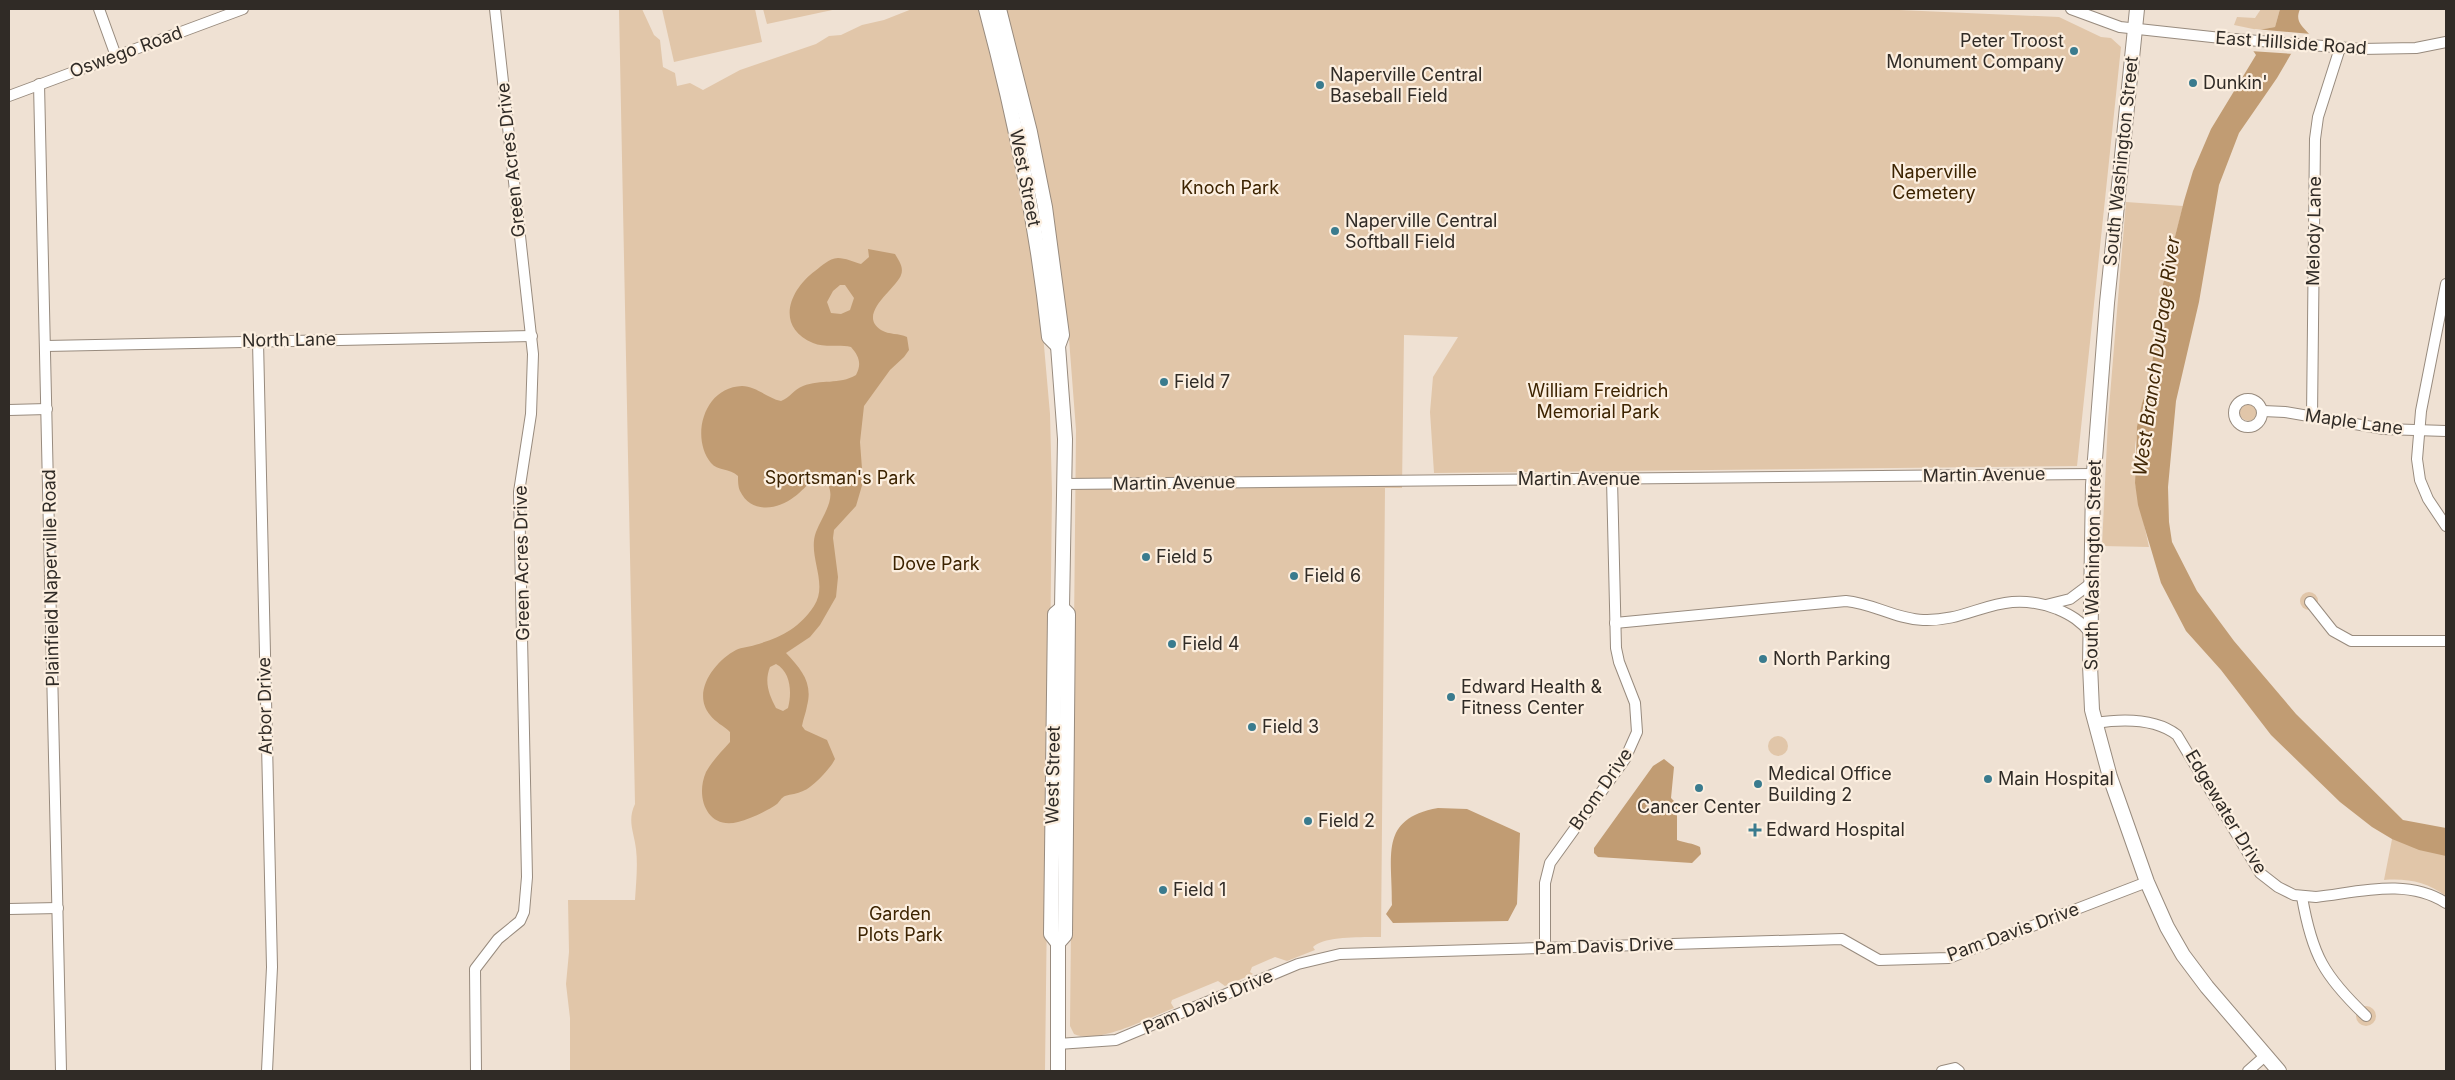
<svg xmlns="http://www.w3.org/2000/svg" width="2455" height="1080" font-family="Inter,sans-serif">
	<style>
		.green { fill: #e1c6a9 }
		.water { fill: #c19c73; fill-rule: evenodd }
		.pier { fill: #efe1d3 }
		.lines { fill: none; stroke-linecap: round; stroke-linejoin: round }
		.street-casing { stroke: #988b7e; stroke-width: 12 }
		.secondary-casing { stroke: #988b7e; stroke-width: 16 }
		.street { stroke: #fff; stroke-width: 10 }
		.secondary { stroke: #fff; stroke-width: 14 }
		.poi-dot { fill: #3a7b8e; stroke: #fcefe0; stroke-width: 2 }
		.labels { text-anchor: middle; stroke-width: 4.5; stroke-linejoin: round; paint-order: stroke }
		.poi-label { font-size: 18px; fill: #302b26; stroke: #fcefe0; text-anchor: start }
		.street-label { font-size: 18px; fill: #302b26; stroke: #fcefe0 }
		.park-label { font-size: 18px; fill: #3c2301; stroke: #fcefe0 }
		.water-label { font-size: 19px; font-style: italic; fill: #412705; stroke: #fcefe0 }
	</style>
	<rect width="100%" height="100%" fill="#efe1d3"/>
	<g class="green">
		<path d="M619 9H642L654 35 660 40 663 67 675 73 677 86 690 83 703 90 740 70 816 44 829 36 841 35 862 25 884 20 912 9H980L1004 98 1039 289 1050 414 1052 493 1045 1071H570V1018L566 984 569 952 568 900H635C636 884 638 865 636 849 634 832 627 821 635 804Z"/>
		<path d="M662 9H755L762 42 674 62Z"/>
		<path d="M763 9H837L767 24Z"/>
		<path d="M1005 9H1877L2059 17 2101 37 2111 38 2121 47 2077 466 1434 473 1430 412 1433 377 1458 337 1404 335 1402 488H1385L1381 937C1365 937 1323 936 1313 947L1315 950 1287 961 1275 957 1252 967 1250 972 1253 974 1225 986 1218 981 1172 1000 1171 1003 1174 1008C1150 1017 1099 1045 1074 1034L1070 1026 1076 430 1068 326 1054 220 1030 102Z"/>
		<path d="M2261 9H2280L2275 27 2258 30 2234 25 2237 17 2255 18Z"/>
		<path d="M2126 202 2183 206 2163 284 2149 385 2142 403 2135 446V483L2149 547 2102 546 2108 420Z"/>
		<circle cx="2249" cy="411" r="10"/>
		<circle cx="2309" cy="601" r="9"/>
		<circle cx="1778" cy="746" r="10"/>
		<path d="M2395 824 2446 836V896C2427 882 2407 878 2384 880Z"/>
		<circle cx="2366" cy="1016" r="10"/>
	</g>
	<g class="water">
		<path d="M2280 9H2300C2295 21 2301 25 2309 34L2291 54 2277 78 2239 133 2219 185 2199 302 2176 401 2168 487 2169 522 2172 542 2197 591 2234 641 2296 714 2403 820 2446 828V856L2419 850 2392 839 2372 827 2340 802 2271 735 2221 670 2186 631 2161 583 2138 505 2135 483 2137 427 2142 403 2149 385 2163 284 2184 201 2193 171 2211 129 2256 55 2252 49 2258 30 2275 27Z"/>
		<path d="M868 249 895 254C899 261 904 267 901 275 897 288 856 314 881 330 889 335 899 333 907 337L909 350 904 357 890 370 864 406 860 442 863 482 856 506 834 530 833 538 838 577 836 597 820 625 810 637 786 653C802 670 813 683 807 706 806 713 803 719 802 726L805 730 827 740 835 759C831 768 812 788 803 791 797 794 791 794 785 796 781 798 780 801 777 804 767 811 750 819 738 822 707 830 695 797 706 772 712 761 722 751 730 742V732C724 726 715 722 710 715 691 692 715 661 736 650 742 647 749 647 755 645 779 638 799 629 814 606 829 583 807 556 816 532 823 513 841 495 822 477 808 480 805 490 794 497 778 510 751 514 740 491 738 487 738 480 738 476 730 468 717 471 711 463 690 437 704 387 742 386 756 386 767 398 781 401 790 398 794 389 803 386 821 379 839 385 856 375 862 364 859 356 851 347 840 344 824 348 813 343 775 327 789 290 815 271 823 265 828 259 838 258 845 258 854 262 861 264L869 257ZM840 285H845L854 298 850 310 841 314 831 313 827 302 833 291ZM776 664C791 672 792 693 788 708L783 711 776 708C769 695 764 682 770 667Z"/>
		<path d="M1664 759 1674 767 1671 798 1677 804V840C1685 843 1693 843 1700 847L1701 854 1692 863 1598 857 1594 853V848L1653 766Z"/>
		<path d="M1438 808 1467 809 1520 833 1517 904 1508 921 1393 923 1386 914 1392 905C1393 856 1378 819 1438 808Z"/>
	</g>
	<path class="pier" d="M2255 29 2311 34 2310 42 2294 54 2250 51 2252 34Z"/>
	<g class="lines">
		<g class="street-casing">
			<g id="street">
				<path d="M99 9 116 56"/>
				<path d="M2071 9 2120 27 2221 38 2361 49 2416 48 2446 42"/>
				<path d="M39 84 61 1071"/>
				<path d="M9 96 243 9"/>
				<path d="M2446 284 2421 411 2417 459 2420 480 2428 499 2446 526"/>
				<path d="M258 341 272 967 267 1071"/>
				<path d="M46 346 532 336"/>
				<circle cx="2248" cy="413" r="14"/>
				<path d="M9 410 47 409"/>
				<path d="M2263 411 2285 412 2384 429 2446 431"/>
				<path d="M2312 417 2315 139 2318 117 2340 48"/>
				<path d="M1064 484 2094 474"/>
				<path d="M2310 602 2333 631 2351 641H2446"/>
				<path d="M2046 605 2070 599 2090 584"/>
				<path d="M1615 623 1846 601C1872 603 1896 619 1923 620 1974 622 1999 587 2057 609 2071 615 2081 621 2090 633"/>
				<path d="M2095 723C2121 719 2155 718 2177 735L2260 873 2278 887 2294 895 2316 897C2360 892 2407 878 2446 903"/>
				<path d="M2302 897C2312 955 2324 976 2366 1016"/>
				<path d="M9 909 58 908"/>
				<path d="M1545 947V883L1550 863 1625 759 1637 732 1635 703 1619 662 1616 648 1612 479"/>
				<path d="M1058 1044 1116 1040 1298 964 1340 954 1842 939 1879 960 1949 958 2147 882"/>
				<path d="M476 1071 475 969 498 939 520 921 524 912 527 877 519 492 531 414 533 354 495 9"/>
				<path d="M1942 1071 1955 1068 1959 1071"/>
				<path d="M2248 1071 2265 1056"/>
			</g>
		</g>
		<g class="secondary-casing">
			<g id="secondary">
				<path d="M986 9C1015 117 1037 225 1049 337L1058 346"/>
				<path d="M999 9 1030 132 1045 207 1062 335 1058 346 1065 439 1062 608 1068 614 1065 935 1058 943"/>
				<path d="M2137 9 2107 303 2093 485 2090 665 2092 710 2110 777 2147 882 2167 927 2183 955 2207 987 2279 1071"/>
				<path d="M1058 1071V943L1051 934 1055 614 1062 608"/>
			</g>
		</g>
		<use href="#street" class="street"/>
		<use href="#secondary" class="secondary"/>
	</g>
	<g class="poi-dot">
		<circle cx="2074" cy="51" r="5"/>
		<circle cx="2193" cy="83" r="5"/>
		<circle cx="1320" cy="85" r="5"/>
		<circle cx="1335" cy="231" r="5"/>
		<circle cx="1164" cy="382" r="5"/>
		<circle cx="1146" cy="557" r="5"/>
		<circle cx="1294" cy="576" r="5"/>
		<circle cx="1172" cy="644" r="5"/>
		<circle cx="1763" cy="659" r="5"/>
		<circle cx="1451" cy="697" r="5"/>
		<circle cx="1252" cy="727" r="5"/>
		<circle cx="1988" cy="779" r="5"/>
		<circle cx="1758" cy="784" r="5"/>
		<circle cx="1699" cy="788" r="5"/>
		<circle cx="1308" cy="821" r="5"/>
		<path d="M1752.5 822.5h5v5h5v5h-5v5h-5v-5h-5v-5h5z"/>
		<circle cx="1163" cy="890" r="5"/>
	</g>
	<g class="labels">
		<g class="poi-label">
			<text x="2064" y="47" text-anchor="end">Peter Troost<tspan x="2064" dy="21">Monument Company</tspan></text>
			<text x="1330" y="81">Naperville Central<tspan x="1330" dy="21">Baseball Field</tspan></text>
			<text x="2203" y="89">Dunkin'</text>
			<text x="1345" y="227">Naperville Central<tspan x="1345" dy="21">Softball Field</tspan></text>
			<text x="1174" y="388">Field 7</text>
			<text x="1156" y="563">Field 5</text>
			<text x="1304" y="582">Field 6</text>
			<text x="1182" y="650">Field 4</text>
			<text x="1773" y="665">North Parking</text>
			<text x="1461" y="693">Edward Health &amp;<tspan x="1461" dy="21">Fitness Center</tspan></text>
			<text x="1262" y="733">Field 3</text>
			<text x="1768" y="780">Medical Office<tspan x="1768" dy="21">Building 2</tspan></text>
			<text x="1998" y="785">Main Hospital</text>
			<text x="1699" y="813" text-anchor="middle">Cancer Center</text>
			<text x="1318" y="827">Field 2</text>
			<text x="1766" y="836">Edward Hospital</text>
			<text x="1173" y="896">Field 1</text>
		</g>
		<g class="street-label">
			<text transform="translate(2291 43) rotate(4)" y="6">East Hillside Road</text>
			<text transform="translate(126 52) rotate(-20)" y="6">Oswego Road</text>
			<text transform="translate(511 160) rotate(-96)" y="6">Green Acres Drive</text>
			<text transform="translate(2121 161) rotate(-84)" y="6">South Washington Street</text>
			<text transform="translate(1025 178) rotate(79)" y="6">West Street</text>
			<text transform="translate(2314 231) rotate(-89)" y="6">Melody Lane</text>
			<text transform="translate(289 340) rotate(-1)" y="6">North Lane</text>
			<text transform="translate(2354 422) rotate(8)" y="6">Maple Lane</text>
			<text transform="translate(1984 475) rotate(-1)" y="6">Martin Avenue</text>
			<text x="1579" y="485">Martin Avenue</text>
			<text transform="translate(1174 483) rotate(-1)" y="6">Martin Avenue</text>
			<text transform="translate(522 563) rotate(-91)" y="6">Green Acres Drive</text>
			<text transform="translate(2093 565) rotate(-89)" y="6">South Washington Street</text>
			<text transform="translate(51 578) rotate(-91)" y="6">Plainfield Naperville Road</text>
			<text transform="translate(265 706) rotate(-91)" y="6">Arbor Drive</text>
			<text transform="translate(1053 775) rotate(-89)" y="6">West Street</text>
			<text transform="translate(1601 789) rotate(-55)" y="6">Brom Drive</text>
			<text transform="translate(2226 812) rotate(59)" y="6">Edgewater Drive</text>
			<text transform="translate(2013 932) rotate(-20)" y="6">Pam Davis Drive</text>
			<text transform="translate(1604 946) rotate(-2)" y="6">Pam Davis Drive</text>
			<text transform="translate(1208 1002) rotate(-23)" y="6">Pam Davis Drive</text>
		</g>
		<g class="park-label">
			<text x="1934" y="178">Naperville<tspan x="1934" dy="21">Cemetery</tspan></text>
			<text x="1230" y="194">Knoch Park</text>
			<text x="1598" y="397">William Freidrich<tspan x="1598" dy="21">Memorial Park</tspan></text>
			<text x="840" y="484">Sportsman's Park</text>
			<text x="936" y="570">Dove Park</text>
			<text x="900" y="920">Garden<tspan x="900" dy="21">Plots Park</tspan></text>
		</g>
		<g class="water-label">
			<text transform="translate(2156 356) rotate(-82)" y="7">West Branch DuPage River</text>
		</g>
	</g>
	<rect width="2455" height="1080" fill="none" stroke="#302b26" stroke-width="20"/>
</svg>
